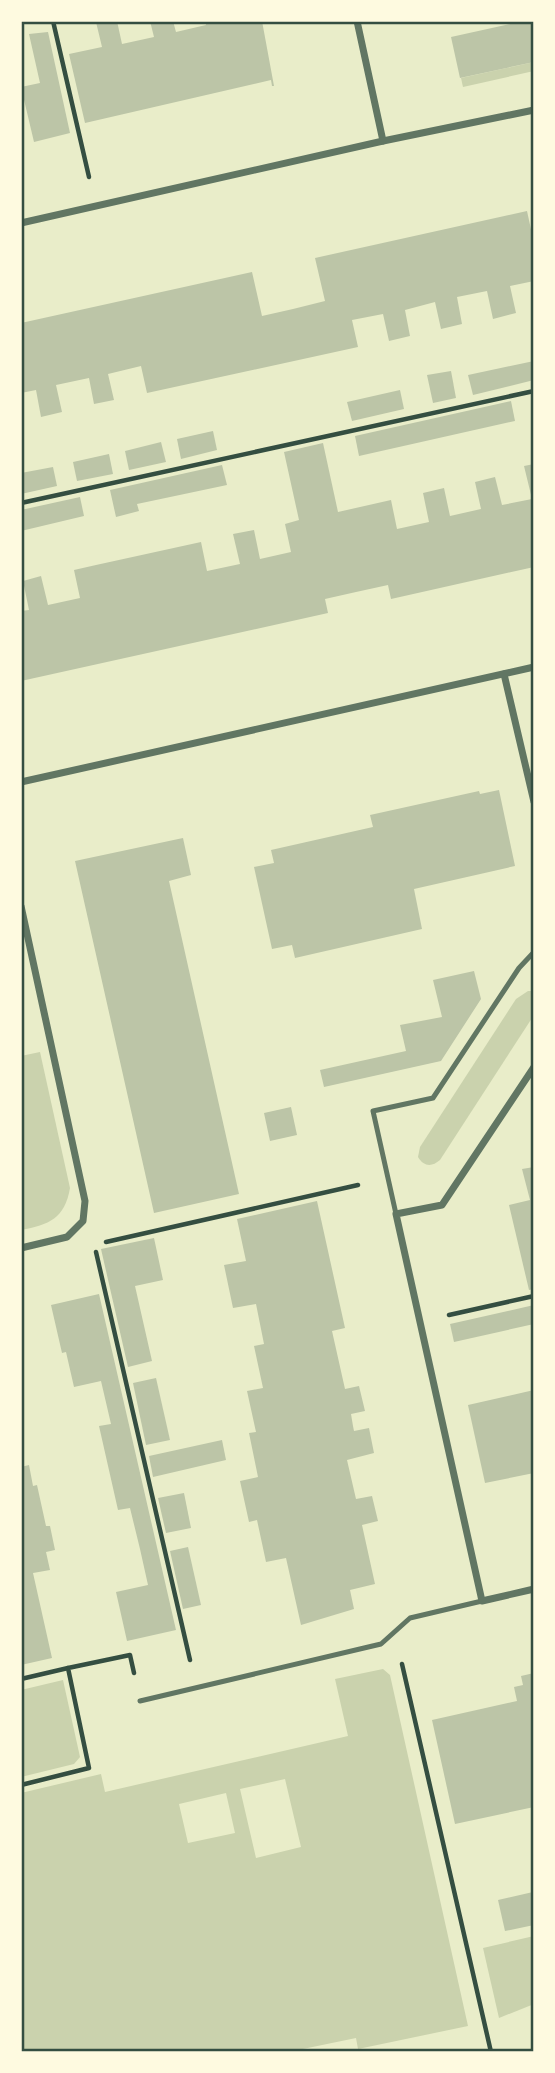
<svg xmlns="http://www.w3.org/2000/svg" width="555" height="2073" font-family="Raleway,sans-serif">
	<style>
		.green { fill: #cad2ad; fill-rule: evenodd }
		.building { fill: #bcc5a7 }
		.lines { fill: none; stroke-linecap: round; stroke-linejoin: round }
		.path { stroke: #344e41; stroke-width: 4.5 }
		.service { stroke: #617663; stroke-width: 5 }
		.minor { stroke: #617663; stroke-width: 7 }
		.neatline { fill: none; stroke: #344e41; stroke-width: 2.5 }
	</style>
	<rect width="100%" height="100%" fill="#e9edc9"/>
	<g class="green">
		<path d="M534 62V71L463 87 461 78Z"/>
		<path d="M528 991H534V1015L440 1160C432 1167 424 1167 418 1157L420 1147 516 999Z"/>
		<path d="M40 1052 70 1188C65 1218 49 1225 21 1230V1056Z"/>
		<path d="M383 1669 390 1675 468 2026 358 2049 356 2038 298 2050V2052H21V1793L101 1774 105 1792 348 1736 335 1679ZM285 1779 301 1847 256 1858 240 1789ZM226 1793 235 1833 188 1843 179 1804Z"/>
		<path d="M63 1680 80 1757 74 1764 21 1777V1690Z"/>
		<path d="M534 1936V2004L499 2018 483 1948Z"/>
	</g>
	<g class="building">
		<path d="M100 21H117L122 44 154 37 150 21H173L176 32 206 25 205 21H262L274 86H272L271 80 85 123 69 54 102 47 96 22Z"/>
		<path d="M524 21H534V62L460 78 451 37Z"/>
		<path d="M48 32 70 133 34 142 21 87 40 83 29 34Z"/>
		<path d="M527 211 532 234H534V281L510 286 516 313 493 319 487 291 457 297 462 324 441 329 435 302 405 310 410 336 389 341 383 314 352 320 358 347 147 393 141 366 108 374 114 400 94 404 89 378 56 385 62 412 41 417 36 390 21 393V323L252 272 262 316 293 309 325 301 315 258Z"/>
		<path d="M534 361V380L473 395 468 375Z"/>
		<path d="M451 371 456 398 433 403 427 375Z"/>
		<path d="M400 390 404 409 352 421 347 402Z"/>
		<path d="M511 401 515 421 359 456 355 436Z"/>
		<path d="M213 431 217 450 181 459 177 439Z"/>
		<path d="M161 442 166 462 129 470 125 451Z"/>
		<path d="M323 443 338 512 391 500 397 529 429 522 423 493 444 488 450 516 481 509 475 482 495 477 502 505 532 499 524 466 534 464V567L391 599 388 585 356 592 325 599 328 613 21 681V611L29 610 23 581 41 576 48 605 80 598 74 570 96 565 201 542 207 571 240 564 233 534 254 530 260 559 291 552 285 524 299 520 284 452Z"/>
		<path d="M109 454 113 474 77 481 73 462Z"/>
		<path d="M222 465 227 485 137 504 139 511 116 517 110 490Z"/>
		<path d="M53 467 57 486 21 494V473Z"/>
		<path d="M80 497 84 516 21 531V510Z"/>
		<path d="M499 790 515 866 414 889 422 929 295 958 292 945 272 949 254 867 274 863 271 850 373 827 370 815 479 791 480 794Z"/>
		<path d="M183 838 191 875 169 881 239 1194 154 1213 75 861Z"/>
		<path d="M474 971 481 999 441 1061 324 1087 320 1070 406 1051 400 1025 442 1017 433 980Z"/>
		<path d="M291 1107 297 1135 270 1141 264 1113Z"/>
		<path d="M534 1167V1289L529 1290 509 1205 530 1200 522 1169Z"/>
		<path d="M317 1201 345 1328 332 1331 345 1389 359 1386 365 1411 351 1414 353 1426 354 1431 369 1428 374 1453 347 1460 356 1499 372 1496 378 1521 362 1525 375 1584 350 1590 354 1609 301 1625 286 1558 266 1562 257 1520 249 1522 240 1481 258 1477 249 1433 256 1432 247 1391 263 1388 254 1346 264 1344 256 1304 233 1308 224 1265 246 1261 237 1219Z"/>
		<path d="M154 1238 163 1280 135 1286 152 1361 128 1367 101 1249Z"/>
		<path d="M99 1294 176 1630 127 1641 116 1592 148 1585 140 1549 130 1508 118 1510 99 1426 111 1424 101 1381 74 1387 66 1352 62 1353 51 1305Z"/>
		<path d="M534 1305V1324L454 1342 450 1324Z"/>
		<path d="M156 1378 170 1440 146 1445 133 1383Z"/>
		<path d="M534 1390V1473L485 1483 468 1405Z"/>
		<path d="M222 1440 226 1460 153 1477 149 1456Z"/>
		<path d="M29 1465 33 1486 37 1485 46 1526H50L55 1550 46 1552 50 1570 33 1573 52 1658 21 1665V1467Z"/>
		<path d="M184 1493 191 1528 166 1533 158 1498Z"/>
		<path d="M188 1547 201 1605 183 1609 170 1551Z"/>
		<path d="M534 1673V1807L455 1824 432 1720 517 1701 514 1687 523 1685 521 1676Z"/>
		<path d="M533 1892 534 1925 505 1931 498 1900Z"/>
	</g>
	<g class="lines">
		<g class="path">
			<path d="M53 21 89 177"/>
			<path d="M21 503 534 391"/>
			<path d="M106 1242 358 1185"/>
			<path d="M96 1252 190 1660"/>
			<path d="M449 1315 534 1296"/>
			<path d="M402 1664 491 2052"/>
			<path d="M21 1679 68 1668"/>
			<path d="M21 1785 89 1768 68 1668 130 1655 134 1673"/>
		</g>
		<g class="service">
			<path d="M396 1214 373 1111 433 1098 519 968 534 952"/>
			<path d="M140 1701 381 1644 410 1618 482 1601"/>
		</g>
		<g class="minor">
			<path d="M357 21 383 141"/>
			<path d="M21 223 383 141 534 110"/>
			<path d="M504 674 534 802"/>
			<path d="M21 782 534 667"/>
			<path d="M21 906 85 1201 83 1221 67 1237 21 1248"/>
			<path d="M534 1067 442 1205 396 1214 482 1601 534 1589"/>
		</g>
	</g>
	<rect width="555" height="2073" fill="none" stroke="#fefae0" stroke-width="46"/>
	<rect x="23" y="23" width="509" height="2027" class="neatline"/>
</svg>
